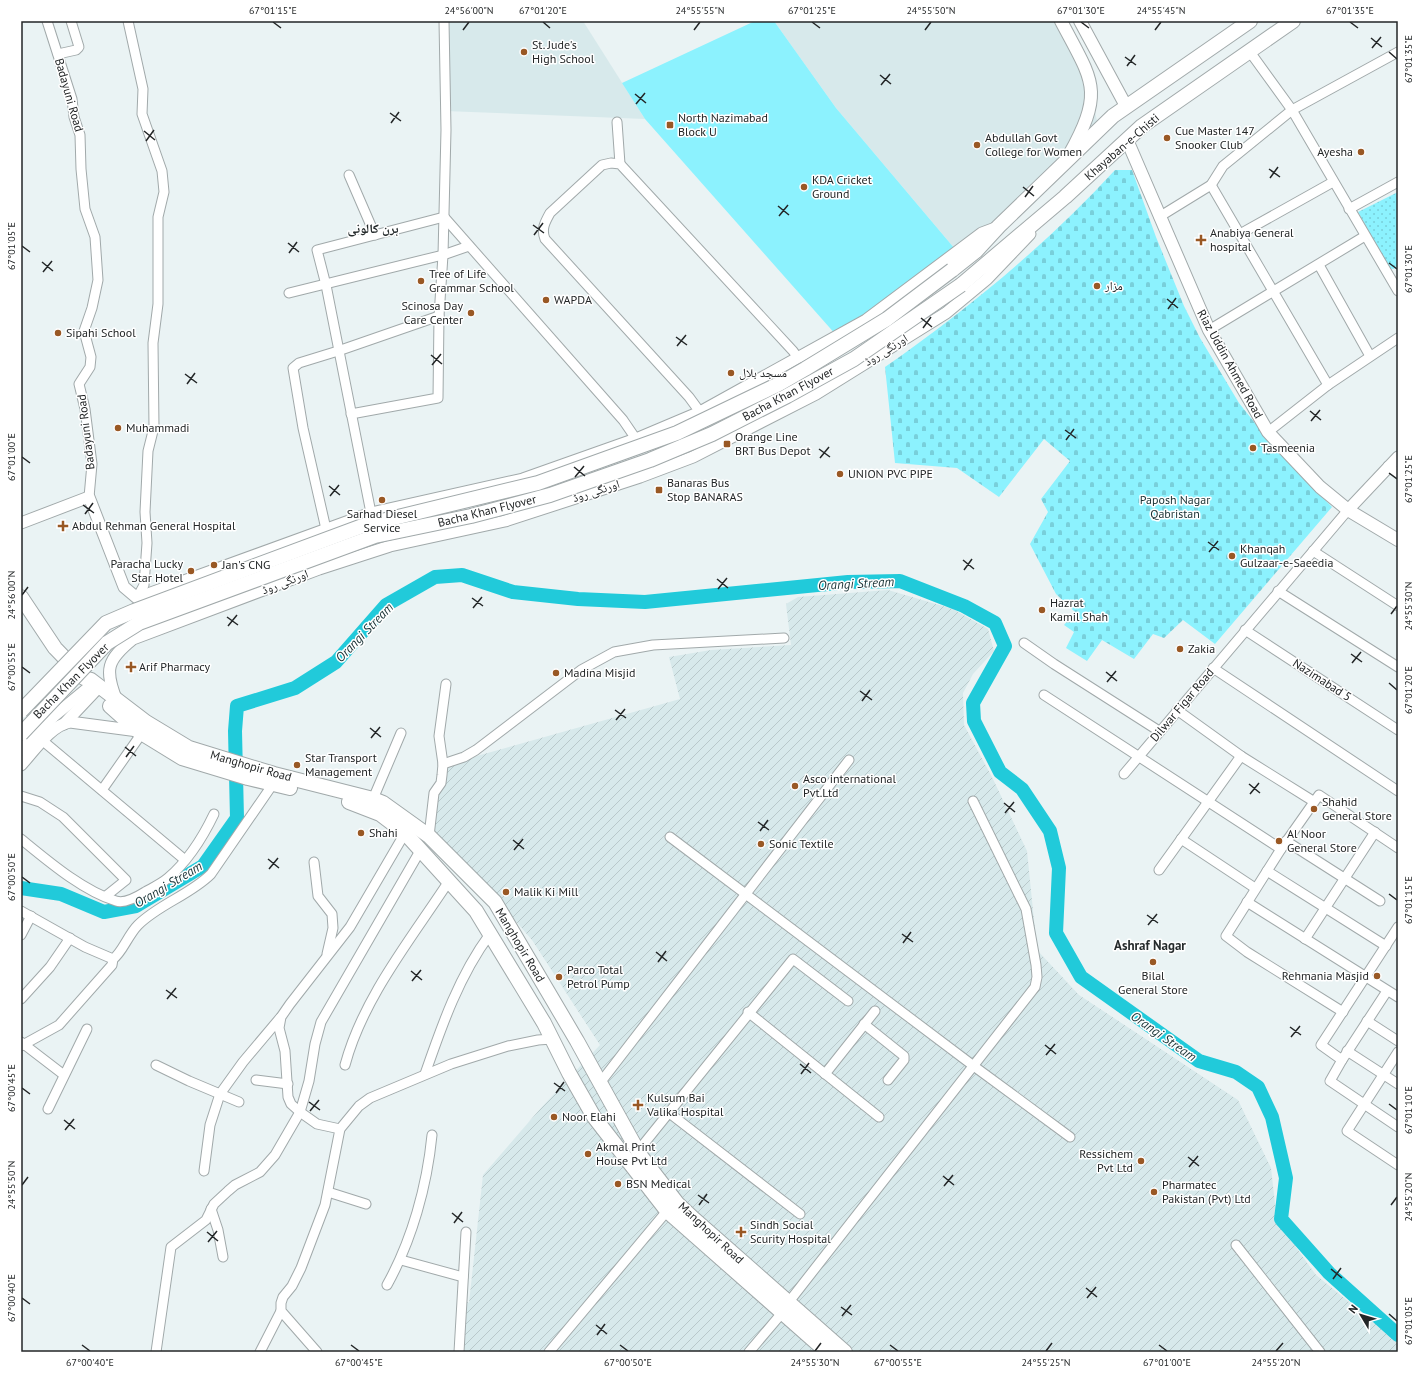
<svg xmlns="http://www.w3.org/2000/svg" width="1419" height="1373" font-family="'PT Sans','Noto Naskh Arabic',sans-serif">
	<style>
		.built { fill: #d7e9eb }
		.industrial { fill: url(#industrial-furrows) }
		.grass { fill: url(#grass-dots) }
		.cemetery { fill: url(#cemetery-stones) }
		.pitch { fill: #8cf2fe }
		.lines { fill: none; stroke-linecap: round; stroke-linejoin: round }
		.river { stroke: #21cada; stroke-width: 14 }
		.minor-casing { stroke: #a1a9aa; stroke-width: 11 }
		.tertiary-casing { stroke: #a1a9aa; stroke-width: 13 }
		.secondary-casing { stroke: #a1a9aa; stroke-width: 14 }
		.primary-casing { stroke: #a1a9aa; stroke-width: 16 }
		.minor { stroke: #fff; stroke-width: 9 }
		.tertiary { stroke: #fff; stroke-width: 11 }
		.secondary { stroke: #fff; stroke-width: 12 }
		.primary { stroke: #fff; stroke-width: 14 }
		.primary-bridge-casing { stroke: #a1a9aa; stroke-width: 16; stroke-linecap: butt }
		.primary-bridge { stroke: #fff; stroke-width: 14 }
		.ticks { fill: none; stroke: #232627; stroke-width: 1.5 }
		.poi-dot { fill: #995824; stroke: #fff; stroke-width: 1.5 }
		.labels { text-anchor: middle; stroke-width: 3; stroke-linejoin: round; paint-order: stroke }
		.poi-label { font-size: 12px; fill: #232627; stroke: #fff; text-anchor: start }
		.street-label { font-size: 12px; fill: #232627; stroke: #fff }
		.park-label { font-size: 12px; fill: #183133; stroke: #fff }
		.neighbourhood-label { font-size: 13px; font-weight: bold; fill: #252b2c; stroke: #fff }
		.water-label { font-size: 13px; font-style: italic; fill: #1b3437; stroke: #fff }
		.neatline { fill: none; stroke: #232627; stroke-width: 1.5 }
		.ticks-label { font-size: 10px; text-anchor: middle; fill: #232627 }
	</style>
	<defs>
		<pattern id="industrial-furrows" width="10" height="10" patternUnits="userSpaceOnUse"><rect width="10" height="10" fill="#d7e9eb"/><path d="M-1 1l2-2M0 10L10 0M9 11l2-2" fill="none" stroke="#b8c8ca"/></pattern>
		<pattern id="grass-dots" width="8" height="8" patternUnits="userSpaceOnUse"><rect width="8" height="8" fill="#8cf2fe"/><path d="M2 2h.1M6 6h.1" fill="none" stroke="#78cfda" stroke-width="1.8" stroke-linecap="round"/></pattern>
		<pattern id="cemetery-stones" width="16" height="16" patternUnits="userSpaceOnUse"><rect width="16" height="16" fill="#8cf2fe"/><path d="M2 7V4a2 2 0 0 1 4 0v3zM10 15v-3a2 2 0 0 1 4 0v3z" fill="#78cfda"/></pattern>
	</defs>
	<rect width="100%" height="100%" fill="#eaf3f4"/>
	<g class="built">
		<path d="M443 21H583L645 119 445 111Z"/>
		<path d="M774 21H1065L1081 52 1098 125 1078 158 1009 226 960 255 836 108Z"/>
	</g>
	<path class="industrial" d="M888 590 953 609 988 629 994 651 973 674 963 693 964 725 993 779 1027 851 1037 950 1079 995 1238 1100 1271 1168 1277 1221 1316 1275 1398 1342V1352H455L459 1297 469 1303 483 1175 540 1109 600 1045 532 940 460 857 432 832 441 766 680 699 669 657 711 650 791 645 786 604 798 597Z"/>
	<path class="grass" d="M1398 192V267L1393 269 1389 268 1358 212Z"/>
	<path class="cemetery" d="M1115 170H1132L1156 237 1184 306 1200 338 1239 403 1278 452 1332 507 1215 644 1183 620 1164 638 1153 634 1134 659 1102 640 1087 661 1066 648 1074 632 1064 625 1075 612 1056 594 1030 544 1048 512 1041 499 1070 461 1044 439 999 497 957 468 895 463 885 367C968 309 1046 245 1115 170Z"/>
	<path class="pitch" d="M755 21H774L836 108 960 255 837 336 645 119 622 83Z"/>
	<g class="lines">
		<path class="river" d="M21 888 61 894 104 912 136 906 203 866 237 818 235 731 237 706 295 688 336 662 386 605 435 577 462 575 513 592 578 599 645 602 848 582 900 581 964 606 995 623 1005 646 973 703 974 721 1000 772 1022 789 1050 831 1059 868 1056 933 1081 977 1199 1061 1236 1072 1258 1087 1272 1117 1286 1178 1281 1219 1329 1273 1398 1335"/>
		<g class="minor-casing">
			<g id="minor">
				<path d="M47 21 72 99 74 117 80 135 81 169 85 209 95 237 98 280 92 308 84 331 91 357 90 367 79 384 85 409 92 464 89 497"/>
				<path d="M128 21 143 89 142 114 162 171 164 192 158 217V304L153 343 154 427 148 451 145 512 147 543 144 585 137 598"/>
				<path d="M1250 52 1292 110 1398 291"/>
				<path d="M58 54 76 50 79 47 71 21"/>
				<path d="M617 122 620 164"/>
				<path d="M349 175 375 235"/>
				<path d="M1211 185 1328 385"/>
				<path d="M1349 209 1398 182"/>
				<path d="M444 217 623 420 636 439"/>
				<path d="M1159 217 1211 185 1223 166 1292 110 1398 52"/>
				<path d="M1240 234 1333 182"/>
				<path d="M1319 265 1370 356"/>
				<path d="M289 293 443 255 469 246"/>
				<path d="M1209 330 1365 236"/>
				<path d="M700 412 689 397 545 239C541 229 545 222 550 213L602 165 611 163 620 164 793 351 798 358"/>
				<path d="M351 414 438 398 439 316 443 255 446 130 444 21"/>
				<path d="M1268 432 1328 385 1398 338"/>
				<path d="M1388 466 1398 473"/>
				<path d="M371 513 326 285 317 250 444 217"/>
				<path d="M326 529 303 428 293 368 299 363 338 351 439 316"/>
				<path d="M1313 551 1398 606"/>
				<path d="M1278 591 1398 667"/>
				<path d="M1245 630 1398 730"/>
				<path d="M1024 643 1054 664 1159 731"/>
				<path d="M1213 668 1398 791"/>
				<path d="M1044 695 1281 849"/>
				<path d="M1177 710 1241 756 1313 801"/>
				<path d="M43 741 185 860"/>
				<path d="M443 764 464 757 476 750 581 670 614 652 653 645 784 638"/>
				<path d="M1124 774 1348 510"/>
				<path d="M102 790 142 733"/>
				<path d="M21 796 40 802 63 817 126 880 106 896"/>
				<path d="M373 799 401 733"/>
				<path d="M429 836 434 793 441 783 442 775 443 764 439 736 446 684"/>
				<path d="M670 837 975 1067 1070 1137"/>
				<path d="M21 839C48 861 83 891 116 901 125 904 137 897 145 892 152 888 161 884 168 878 188 861 203 837 214 814"/>
				<path d="M1181 839 1255 888"/>
				<path d="M1286 841 1380 901"/>
				<path d="M314 862 318 896 332 914 333 928 327 954"/>
				<path d="M1159 870 1241 756"/>
				<path d="M1267 871 1386 946"/>
				<path d="M1247 902 1398 997"/>
				<path d="M21 911 85 947 113 959C122 953 128 935 138 925 159 904 190 895 211 874L273 784"/>
				<path d="M21 935 31 916"/>
				<path d="M1305 939 1375 832"/>
				<path d="M1387 991 1342 1060 1321 1045 1398 927"/>
				<path d="M21 999 50 967 70 938"/>
				<path d="M748 1012 879 1117"/>
				<path d="M1343 1012 1247 952 1226 936 1281 849 1319 795 1398 848"/>
				<path d="M1367 1021 1398 1041"/>
				<path d="M864 1024 904 1056V1060L888 1080"/>
				<path d="M21 1042 64 1075"/>
				<path d="M21 1046 59 1025 112 965 113 959"/>
				<path d="M1347 1051 1398 1084"/>
				<path d="M1398 1052 1347 1131 1398 1165"/>
				<path d="M1342 1060 1330 1081 1398 1127"/>
				<path d="M156 1065 189 1081 239 1102"/>
				<path d="M345 1065C363 998 411 939 449 881"/>
				<path d="M425 1074C442 1025 459 976 490 934"/>
				<path d="M825 1074 875 1011"/>
				<path d="M256 1080 288 1084"/>
				<path d="M600 1083 849 760"/>
				<path d="M48 1109 87 1029"/>
				<path d="M668 1112 800 1214"/>
				<path d="M340 1129 317 1124 300 1112 291 1104 288 1097 285 1051 279 1028 281 1017 290 1004 350 927 405 833"/>
				<path d="M638 1151 793 959 848 1001"/>
				<path d="M204 1171 210 1125 220 1094 243 1062 280 1018"/>
				<path d="M328 1192 366 1204"/>
				<path d="M211 1209 218 1230 223 1257"/>
				<path d="M1236 1245 1320 1352"/>
				<path d="M401 1260 463 1277"/>
				<path d="M387 1285C412 1240 427 1186 432 1135"/>
				<path d="M788 1303 1035 987 1037 977 1036 965 1026 909 973 801"/>
				<path d="M156 1352 171 1247 206 1220 214 1204 228 1191 235 1185 260 1172 275 1155 300 1112 309 1081 315 1044 321 1022 420 851"/>
				<path d="M260 1352 281 1311"/>
				<path d="M317 1352 281 1311V1303L283 1297 292 1286 301 1268 325 1205 340 1129 359 1106 370 1098 451 1064 508 1046 538 1040 552 1039"/>
				<path d="M459 1352 466 1232"/>
				<path d="M549 1352 667 1211"/>
				<path d="M749 1352 782 1313"/>
			</g>
		</g>
		<g class="tertiary-casing">
			<g id="tertiary">
				<path d="M1348 510 1398 457"/>
				<path d="M21 523 89 497 124 587 137 598 371 513 523 479 636 439 700 412 866 320 982 233 998 227"/>
				<path d="M117 701C104 669 107 660 133 639L319 569 390 546 505 521 640 477 693 457 816 394 946 313 987 279 1030 234"/>
				<path d="M64 724 97 689"/>
				<path d="M21 750 54 716 94 683"/>
				<path d="M21 765C35 750 50 726 70 722L138 731"/>
			</g>
		</g>
		<g class="secondary-casing">
			<g id="secondary">
				<path d="M1061 21C1093 82 1105 90 1069 155"/>
				<path d="M1080 21 1126 106"/>
				<path d="M1127 140 1209 330 1268 432 1320 487 1348 510 1398 540"/>
			</g>
		</g>
		<g class="primary-casing">
			<g id="primary">
				<path d="M952 270 976 251 999 226 1113 116 1250 21"/>
				<path d="M961 285 1065 197 1142 126 1293 21"/>
				<path d="M21 597 55 648 84 678 91 680 146 722 189 748 274 774 373 799 383 803 429 836 495 902 577 1041 640 1155 677 1203 694 1219 845 1352"/>
				<path d="M110 706 138 731 182 758 248 778 290 788"/>
				<path d="M349 802 380 814 405 833 476 911 544 1023 569 1073 594 1117 667 1211 827 1352"/>
			</g>
		</g>
		<use href="#minor" class="minor"/>
		<use href="#tertiary" class="tertiary"/>
		<use href="#secondary" class="secondary"/>
		<use href="#primary" class="primary"/>
		<g class="primary-bridge-casing">
			<g id="primary-bridge">
				<path d="M21 711 106 623 134 611 365 525 538 483 677 433 779 384 805 369 887 319 952 270"/>
				<path d="M21 734 107 643 139 623 375 536 471 516 550 495 650 460 712 434 787 396 854 359 961 285"/>
			</g>
		</g>
		<use href="#primary-bridge" class="primary-bridge"/>
	</g>
	<path class="ticks" d="M273 22 281 28M543 22 550 28M812 22 820 28M1081 22 1089 28M1350 22 1358 28M463 30 469 22M694 30 700 22M925 30 931 22M1155 30 1161 22M1371 38 1382 47M1372 48 1381 37M1389 52 1397 59M1125 57 1136 65M1127 66 1135 55M880 75 891 84M881 85 890 74M635 94 646 103M636 104 645 93M390 113 401 121M391 123 399 112M144 131 155 140M146 141 154 130M1269 169 1280 177M1270 178 1278 167M1023 187 1034 196M1025 197 1033 186M778 206 789 215M779 216 788 205M533 225 544 233M534 235 543 223M288 243 299 252M22 246 30 252M289 253 297 242M42 262 53 271M1389 263 1397 269M43 272 52 261M1167 299 1178 308M1168 309 1176 298M921 318 932 327M923 328 931 317M676 337 687 345M677 346 686 335M431 355 442 364M432 365 441 354M185 374 197 383M187 384 195 373M1310 411 1321 420M1311 421 1320 410M1065 430 1076 438M1066 440 1074 429M819 449 830 457M22 457 30 463M820 458 829 447M574 467 585 476M1389 473 1397 479M575 477 584 466M329 486 340 495M330 496 339 485M83 505 94 513M85 514 93 503M1208 542 1219 550M1209 552 1218 541M963 560 974 569M964 570 972 559M717 579 728 588M718 589 727 578M22 595 28 587M472 598 483 606M473 608 482 597M1391 614 1397 606M227 617 238 625M228 626 237 615M1351 654 1362 662M1352 663 1361 652M22 667 30 673M1106 672 1117 681M1107 682 1116 671M1389 683 1397 690M860 691 872 700M862 701 870 690M615 710 626 718M616 720 625 709M370 728 381 737M371 738 380 727M125 747 136 756M126 757 134 746M1249 784 1260 793M1250 794 1259 783M1004 803 1015 812M1005 813 1014 802M758 822 769 830M760 831 768 820M513 840 524 849M514 850 523 839M268 859 279 868M269 869 278 858M22 877 30 883M1389 894 1397 900M1147 915 1158 923M1148 925 1157 914M902 934 913 942M903 943 911 932M656 952 667 961M658 962 666 951M411 971 422 980M412 981 421 970M166 990 177 998M167 999 176 988M1290 1027 1301 1035M1291 1037 1300 1026M1045 1045 1056 1054M1046 1055 1055 1044M800 1064 811 1073M801 1074 809 1063M554 1083 565 1091M22 1088 30 1094M556 1093 564 1082M309 1102 320 1110M1389 1104 1397 1110M310 1111 319 1100M64 1120 75 1129M65 1130 74 1119M1188 1157 1199 1166M1189 1167 1198 1156M943 1176 954 1185M22 1185 28 1177M944 1186 953 1175M698 1195 709 1203M699 1205 707 1194M1391 1205 1397 1197M452 1213 463 1222M454 1223 462 1212M207 1232 218 1241M208 1242 217 1231M1331 1269 1342 1278M1333 1279 1341 1268M1086 1288 1097 1297M22 1298 30 1304M1087 1298 1096 1287M841 1307 852 1315M1389 1314 1397 1321M842 1316 851 1305M596 1325 607 1334M597 1335 605 1324M82 1345 90 1351M351 1345 359 1351M620 1345 628 1351M890 1345 898 1351M1159 1345 1167 1351M815 1351 821 1343M1046 1351 1052 1343M1276 1351 1283 1343"/>
	<g class="poi-dot">
		<circle cx="524" cy="52" r="4"/>
		<rect x="666" y="121" width="8" height="8" rx="2"/>
		<circle cx="1167" cy="138" r="4"/>
		<circle cx="977" cy="145" r="4"/>
		<circle cx="1361" cy="152" r="4"/>
		<circle cx="804" cy="187" r="4"/>
		<path d="M1199 234h4v4h4v4h-4v4h-4v-4h-4v-4h4z"/>
		<circle cx="421" cy="281" r="4"/>
		<circle cx="1097" cy="286" r="4"/>
		<circle cx="546" cy="300" r="4"/>
		<circle cx="471" cy="313" r="4"/>
		<circle cx="58" cy="333" r="4"/>
		<circle cx="731" cy="373" r="4"/>
		<circle cx="118" cy="428" r="4"/>
		<rect x="723" y="440" width="8" height="8" rx="2"/>
		<circle cx="1253" cy="448" r="4"/>
		<circle cx="840" cy="474" r="4"/>
		<rect x="655" y="486" width="8" height="8" rx="2"/>
		<circle cx="382" cy="500" r="4"/>
		<path d="M61 520h4v4h4v4h-4v4h-4v-4h-4v-4h4z"/>
		<circle cx="1232" cy="556" r="4"/>
		<circle cx="214" cy="565" r="4"/>
		<circle cx="191" cy="571" r="4"/>
		<circle cx="1042" cy="610" r="4"/>
		<circle cx="1180" cy="649" r="4"/>
		<path d="M129 661h4v4h4v4h-4v4h-4v-4h-4v-4h4z"/>
		<circle cx="556" cy="673" r="4"/>
		<circle cx="297" cy="765" r="4"/>
		<circle cx="795" cy="786" r="4"/>
		<circle cx="1314" cy="809" r="4"/>
		<circle cx="361" cy="833" r="4"/>
		<circle cx="1279" cy="841" r="4"/>
		<circle cx="761" cy="844" r="4"/>
		<circle cx="506" cy="892" r="4"/>
		<circle cx="1153" cy="962" r="4"/>
		<circle cx="1377" cy="976" r="4"/>
		<circle cx="559" cy="977" r="4"/>
		<path d="M636 1099h4v4h4v4h-4v4h-4v-4h-4v-4h4z"/>
		<circle cx="554" cy="1117" r="4"/>
		<circle cx="588" cy="1154" r="4"/>
		<circle cx="1141" cy="1161" r="4"/>
		<circle cx="618" cy="1184" r="4"/>
		<circle cx="1154" cy="1192" r="4"/>
		<path d="M739 1226h4v4h4v4h-4v4h-4v-4h-4v-4h4z"/>
	</g>
	<g class="labels">
		<g class="poi-label">
			<text x="532" y="49">St. Jude's<tspan x="532" dy="14">High School</tspan></text>
			<text x="678" y="122">North Nazimabad<tspan x="678" dy="14">Block U</tspan></text>
			<text x="1175" y="135">Cue Master 147<tspan x="1175" dy="14">Snooker Club</tspan></text>
			<text x="985" y="142">Abdullah Govt<tspan x="985" dy="14">College for Women</tspan></text>
			<text x="1353" y="156" text-anchor="end">Ayesha</text>
			<text x="812" y="184">KDA Cricket<tspan x="812" dy="14">Ground</tspan></text>
			<text x="1210" y="237">Anabiya General<tspan x="1210" dy="14">hospital</tspan></text>
			<text x="429" y="278">Tree of Life<tspan x="429" dy="14">Grammar School</tspan></text>
			<text x="1105" y="290">مزار</text>
			<text x="554" y="304">WAPDA</text>
			<text x="463" y="310" text-anchor="end">Scinosa Day<tspan x="463" dy="14">Care Center</tspan></text>
			<text x="66" y="337">Sipahi School</text>
			<text x="739" y="377">مسجد بلال</text>
			<text x="126" y="432">Muhammadi</text>
			<text x="735" y="441">Orange Line<tspan x="735" dy="14">BRT Bus Depot</tspan></text>
			<text x="1261" y="452">Tasmeenia</text>
			<text x="848" y="478">UNION PVC PIPE</text>
			<text x="667" y="487">Banaras Bus<tspan x="667" dy="14">Stop BANARAS</tspan></text>
			<text x="382" y="518" text-anchor="middle">Sarhad Diesel<tspan x="382" dy="14">Service</tspan></text>
			<text x="72" y="530">Abdul Rehman General Hospital</text>
			<text x="1240" y="553">Khanqah<tspan x="1240" dy="14">Gulzaar-e-Saeedia</tspan></text>
			<text x="183" y="568" text-anchor="end">Paracha Lucky<tspan x="183" dy="14">Star Hotel</tspan></text>
			<text x="222" y="569">Jan's CNG</text>
			<text x="1050" y="607">Hazrat<tspan x="1050" dy="14">Kamil Shah</tspan></text>
			<text x="1188" y="653">Zakia</text>
			<text x="139" y="671">Arif Pharmacy</text>
			<text x="564" y="677">Madina Misjid</text>
			<text x="305" y="762">Star Transport<tspan x="305" dy="14">Management</tspan></text>
			<text x="803" y="783">Asco international<tspan x="803" dy="14">Pvt.Ltd</tspan></text>
			<text x="1322" y="806">Shahid<tspan x="1322" dy="14">General Store</tspan></text>
			<text x="369" y="837">Shahi</text>
			<text x="1287" y="838">Al Noor<tspan x="1287" dy="14">General Store</tspan></text>
			<text x="769" y="848">Sonic Textile</text>
			<text x="514" y="896">Malik Ki Mill</text>
			<text x="567" y="974">Parco Total<tspan x="567" dy="14">Petrol Pump</tspan></text>
			<text x="1153" y="980" text-anchor="middle">Bilal<tspan x="1153" dy="14">General Store</tspan></text>
			<text x="1369" y="980" text-anchor="end">Rehmania Masjid</text>
			<text x="647" y="1102">Kulsum Bai<tspan x="647" dy="14">Valika Hospital</tspan></text>
			<text x="562" y="1121">Noor Elahi</text>
			<text x="596" y="1151">Akmal Print<tspan x="596" dy="14">House Pvt Ltd</tspan></text>
			<text x="1133" y="1158" text-anchor="end">Ressichem<tspan x="1133" dy="14">Pvt Ltd</tspan></text>
			<text x="626" y="1188">BSN Medical</text>
			<text x="1162" y="1189">Pharmatec<tspan x="1162" dy="14">Pakistan (Pvt) Ltd</tspan></text>
			<text x="750" y="1229">Sindh Social<tspan x="750" dy="14">Scurity Hospital</tspan></text>
		</g>
		<g class="street-label">
			<text transform="translate(69 95) rotate(74)" y="4">Badayuni Road</text>
			<text transform="translate(1122 147) rotate(-41)" y="4">Khayaban-e-Chisti</text>
			<text transform="translate(886 350) rotate(-32)" y="4">اورنگی روڈ</text>
			<text transform="translate(1230 364) rotate(61)" y="4">Riaz Uddin Ahmed Road</text>
			<text transform="translate(788 394) rotate(-28)" y="4">Bacha Khan Flyover</text>
			<text transform="translate(86 432) rotate(-97)" y="4">Badayuni Road</text>
			<text transform="translate(596 491) rotate(-18)" y="4">اورنگی روڈ</text>
			<text transform="translate(487 511) rotate(-14)" y="4">Bacha Khan Flyover</text>
			<text transform="translate(285 582) rotate(-21)" y="4">اورنگی روڈ</text>
			<text transform="translate(1322 680) rotate(33)" y="4">Nazimabad 5</text>
			<text transform="translate(71 681) rotate(-45)" y="4">Bacha Khan Flyover</text>
			<text transform="translate(1182 705) rotate(-50)" y="4">Dilwar Figar Road</text>
			<text transform="translate(251 766) rotate(16)" y="4">Manghopir Road</text>
			<text transform="translate(520 945) rotate(59)" y="4">Manghopir Road</text>
			<text transform="translate(711 1233) rotate(43)" y="4">Manghopir Road</text>
		</g>
		<g class="park-label">
			<text x="1175" y="504">Paposh Nagar<tspan x="1175" dy="14">Qabristan</tspan></text>
		</g>
		<g class="neighbourhood-label">
			<text x="373" y="233">ہرن کالونی</text>
			<text x="1150" y="950">Ashraf Nagar</text>
		</g>
		<g class="water-label">
			<text transform="translate(856 583) rotate(-3)" y="5">Orangi Stream</text>
			<text transform="translate(364 632) rotate(-46)" y="5">Orangi Stream</text>
			<text transform="translate(168 884) rotate(-31)" y="5">Orangi Stream</text>
			<text transform="translate(1164 1036) rotate(35)" y="5">Orangi Stream</text>
		</g>
	</g>
	<rect width="1419" height="1373" fill="none" stroke="#ffffff" stroke-width="44"/>
	<g transform="translate(1361 1315) rotate(308)" stroke="#ffffff" stroke-width="3" paint-order="stroke">
	<path d="M0-3L7 15L0 10L-7 15Z" fill="#232627"/>
	<text y="-6" font-size="11" font-weight="bold" text-anchor="middle" fill="#232627">N</text>
	</g>
	<rect x="22" y="22" width="1375" height="1329" class="neatline"/>
	<g class="ticks-label">
		<text x="273" y="14">67°01'15"E</text>
		<text x="469" y="14">24°56'00"N</text>
		<text x="543" y="14">67°01'20"E</text>
		<text x="700" y="14">24°55'55"N</text>
		<text x="812" y="14">67°01'25"E</text>
		<text x="931" y="14">24°55'50"N</text>
		<text x="1081" y="14">67°01'30"E</text>
		<text x="1161" y="14">24°55'45"N</text>
		<text x="1350" y="14">67°01'35"E</text>
		<text transform="translate(1408 59) rotate(-90)" y="4">67°01'35"E</text>
		<text transform="translate(11 246) rotate(-90)" y="4">67°01'05"E</text>
		<text transform="translate(1408 269) rotate(-90)" y="4">67°01'30"E</text>
		<text transform="translate(11 457) rotate(-90)" y="4">67°01'00"E</text>
		<text transform="translate(1408 479) rotate(-90)" y="4">67°01'25"E</text>
		<text transform="translate(11 595) rotate(-90)" y="4">24°56'00"N</text>
		<text transform="translate(1408 606) rotate(-90)" y="4">24°55'30"N</text>
		<text transform="translate(11 667) rotate(-90)" y="4">67°00'55"E</text>
		<text transform="translate(1408 690) rotate(-90)" y="4">67°01'20"E</text>
		<text transform="translate(11 877) rotate(-90)" y="4">67°00'50"E</text>
		<text transform="translate(1408 900) rotate(-90)" y="4">67°01'15"E</text>
		<text transform="translate(11 1088) rotate(-90)" y="4">67°00'45"E</text>
		<text transform="translate(1408 1110) rotate(-90)" y="4">67°01'10"E</text>
		<text transform="translate(11 1185) rotate(-90)" y="4">24°55'50"N</text>
		<text transform="translate(1408 1197) rotate(-90)" y="4">24°55'20"N</text>
		<text transform="translate(11 1298) rotate(-90)" y="4">67°00'40"E</text>
		<text transform="translate(1408 1321) rotate(-90)" y="4">67°01'05"E</text>
		<text x="90" y="1366">67°00'40"E</text>
		<text x="359" y="1366">67°00'45"E</text>
		<text x="628" y="1366">67°00'50"E</text>
		<text x="815" y="1366">24°55'30"N</text>
		<text x="898" y="1366">67°00'55"E</text>
		<text x="1046" y="1366">24°55'25"N</text>
		<text x="1167" y="1366">67°01'00"E</text>
		<text x="1276" y="1366">24°55'20"N</text>
	</g>
</svg>
